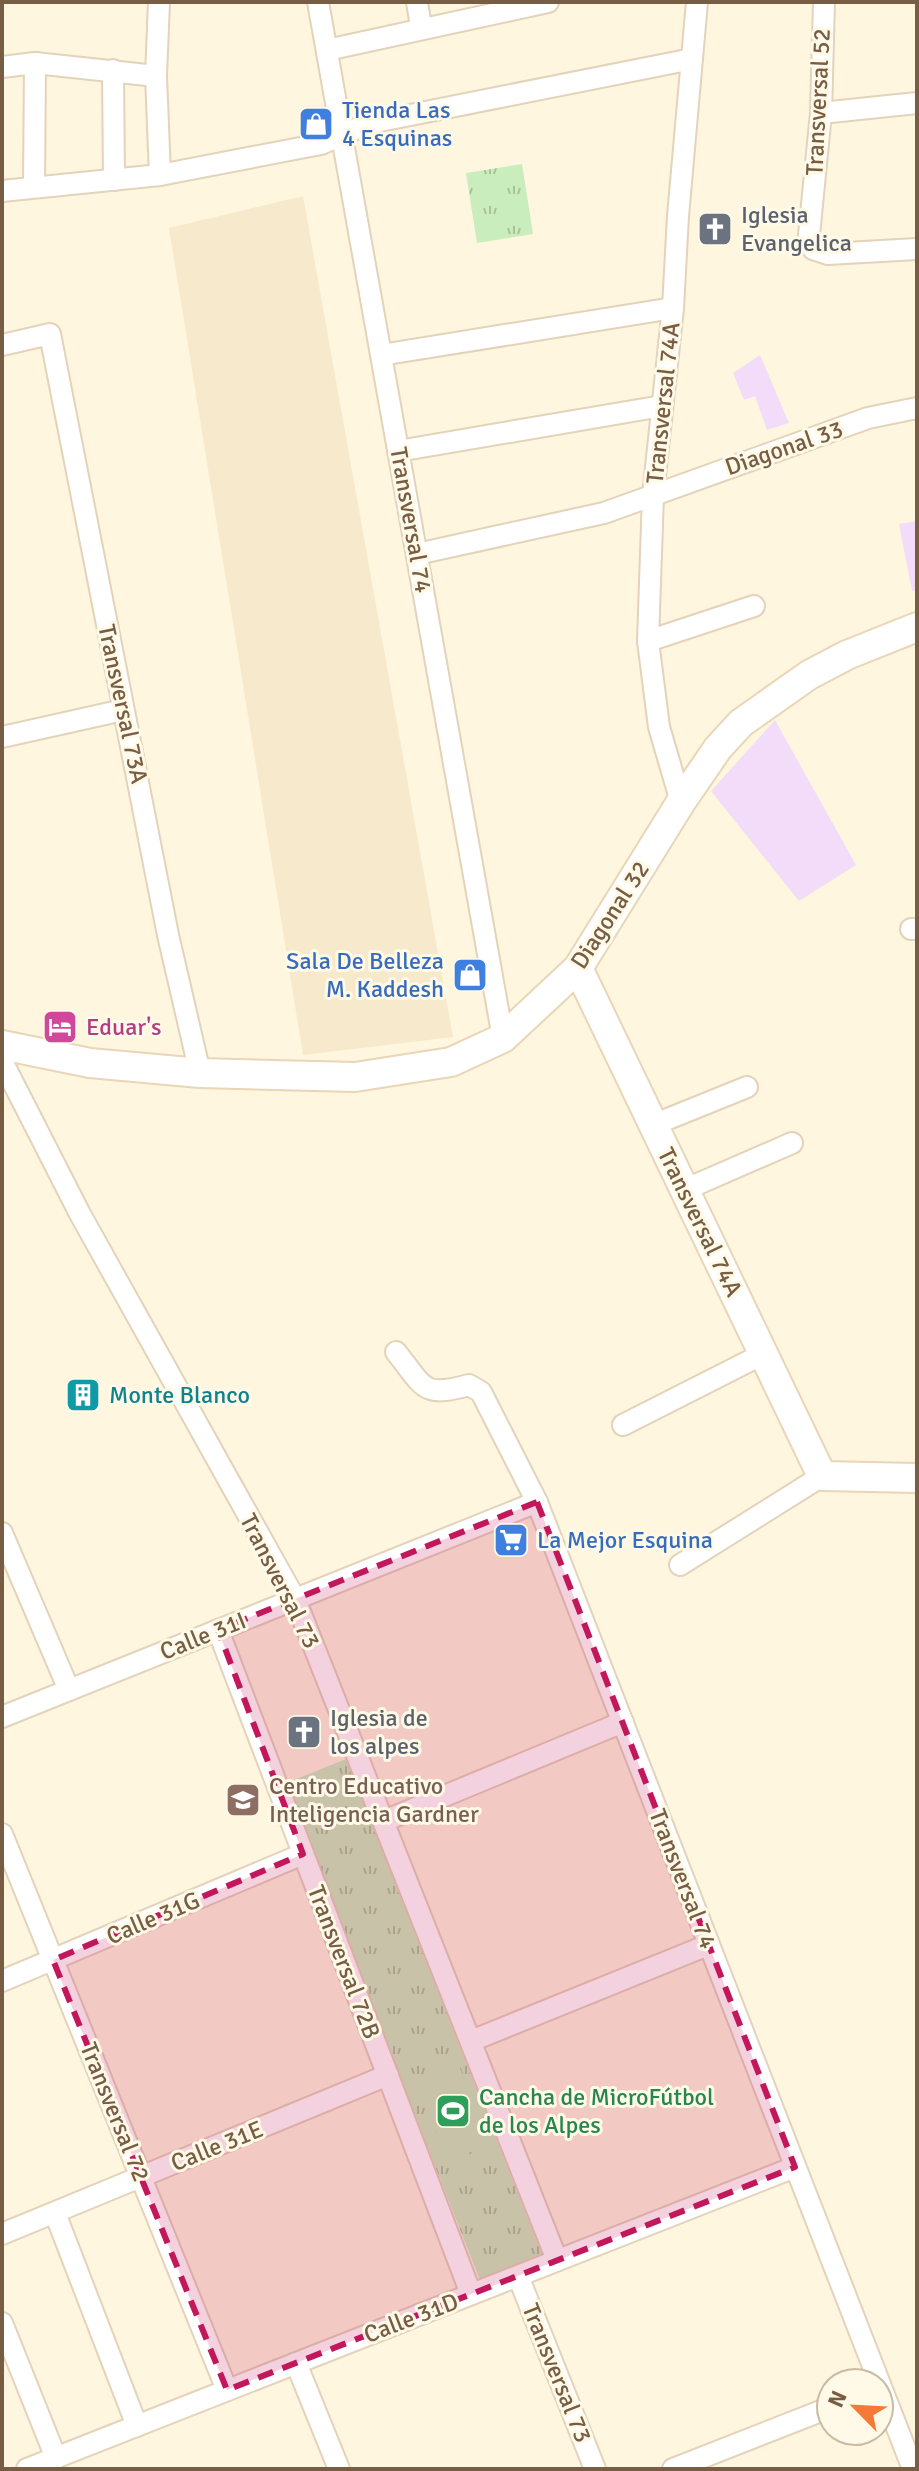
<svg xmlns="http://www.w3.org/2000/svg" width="919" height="2471" font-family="Signika,sans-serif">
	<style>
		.residential { fill: #f7e9cc }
		.education { fill: #f3dbfa }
		.grass { fill: url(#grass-tufts) }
		.garden { fill: #c9edbc }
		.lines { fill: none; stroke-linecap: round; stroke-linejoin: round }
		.street-casing { stroke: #e3d3ba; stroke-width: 24 }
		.secondary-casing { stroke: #e9d5b7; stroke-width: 32 }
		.street { stroke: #fff; stroke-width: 20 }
		.secondary { stroke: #fff; stroke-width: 28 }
		.marked { fill: #c2185b; fill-opacity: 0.2; stroke: #c2185b; stroke-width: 6; stroke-dasharray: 16 10; stroke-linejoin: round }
		.labels { text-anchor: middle; stroke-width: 6; stroke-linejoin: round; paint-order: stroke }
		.street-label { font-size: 24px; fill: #775d44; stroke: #fff9e7 }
		.shop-label { font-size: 24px; fill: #366cbe; stroke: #fff9e7; text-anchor: start }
		.worship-label { font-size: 24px; fill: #5b616d; stroke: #fff9e7; text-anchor: start }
		.hotel-label { font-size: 24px; fill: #b23c85; stroke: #fff9e7; text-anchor: start }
		.culture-label { font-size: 24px; fill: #0d838f; stroke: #fff9e7; text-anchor: start }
		.education-label { font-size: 24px; fill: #785e54; stroke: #fff9e7; text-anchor: start }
		.leisure-label { font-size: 24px; fill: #27864d; stroke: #fff9e7; text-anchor: start }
	</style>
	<defs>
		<pattern id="grass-tufts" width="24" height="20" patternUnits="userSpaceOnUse" patternTransform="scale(2)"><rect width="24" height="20" fill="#c9edbc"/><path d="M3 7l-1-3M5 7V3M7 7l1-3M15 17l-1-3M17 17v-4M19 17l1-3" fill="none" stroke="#a8c39a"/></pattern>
	</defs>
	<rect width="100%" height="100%" fill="#fef6de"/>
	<path class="residential" d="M303 196 453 1037 303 1055 169 228Z"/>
	<g class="education">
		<path d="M760 355 789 423 767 430 755 396 744 400 733 373Z"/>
		<path d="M917 521V590L912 591 899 524Z"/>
		<path d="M775 720 856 865 799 901 711 791Z"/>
	</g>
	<g class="grass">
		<path d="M522 164 533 234 477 243 466 173Z"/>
		<path d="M346 1759 542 2255 480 2280 284 1784Z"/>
	</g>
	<path class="garden" d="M457 2061 491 2143 449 2162 414 2079Z"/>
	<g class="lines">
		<g class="street-casing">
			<g id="street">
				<path d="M159 2 156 76 160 175"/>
				<path d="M318 2 503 1038"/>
				<path d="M417 2 421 27"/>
				<path d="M824 2 821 113 809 235 813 249 828 254 917 249"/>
				<path d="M327 50 548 2"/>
				<path d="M2 67 35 63 156 76"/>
				<path d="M113 70 114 180"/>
				<path d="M821 113 917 103"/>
				<path d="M34 187 35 63"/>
				<path d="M2 191 160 175 321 144 370 123 692 59"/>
				<path d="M2 345 50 334 168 935 200 1073"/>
				<path d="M381 355 673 308"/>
				<path d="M398 451 662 406"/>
				<path d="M417 554 604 513 868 418 917 408"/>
				<path d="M648 641 754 606"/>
				<path d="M2 737 123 710"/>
				<path d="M681 802 659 727 648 641 653 495 673 308 678 216 697 2"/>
				<path d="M911 929H917"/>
				<path d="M2 1061 80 1214 295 1599 557 2260"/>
				<path d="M653 1125 747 1087"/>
				<path d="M684 1190 792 1143"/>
				<path d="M396 1352C425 1388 422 1398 469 1385L481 1392 537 1502 913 2469"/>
				<path d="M623 1425 763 1354"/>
				<path d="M2 1533 69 1690"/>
				<path d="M680 1565 822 1476"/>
				<path d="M218 1630 471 2294"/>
				<path d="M2 1717 537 1502"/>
				<path d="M384 1821 623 1722"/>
				<path d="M2 1834 227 2390"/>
				<path d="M2 1981 303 1854"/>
				<path d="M471 2041 708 1945"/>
				<path d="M55 2213 137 2426"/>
				<path d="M2 2234 388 2075"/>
				<path d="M518 2276 595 2469"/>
				<path d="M2 2323 56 2458"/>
				<path d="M296 2363 339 2469"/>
				<path d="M27 2469 795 2167"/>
				<path d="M673 2469 831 2407"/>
			</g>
		</g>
		<g class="secondary-casing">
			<g id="secondary">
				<path d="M578 968 822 1476 917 1478"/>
				<path d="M2 1045 90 1063 200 1073 355 1077 451 1062 503 1038 578 968 681 802 718 748 741 723 809 675 847 655 917 627"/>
			</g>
		</g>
		<use href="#street" class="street"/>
		<use href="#secondary" class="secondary"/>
	</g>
	<path class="marked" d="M537 1502 795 2167 227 2390 53 1960 303 1854 218 1630Z"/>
	<defs>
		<g id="shop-square" transform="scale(1.8)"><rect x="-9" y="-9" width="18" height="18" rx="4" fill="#3f7fe0" stroke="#fff9e7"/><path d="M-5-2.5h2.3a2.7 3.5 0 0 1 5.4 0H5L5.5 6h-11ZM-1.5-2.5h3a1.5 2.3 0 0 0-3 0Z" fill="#fff"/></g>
		<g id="church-square" transform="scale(1.8)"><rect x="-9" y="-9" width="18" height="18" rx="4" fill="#6b7280" stroke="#fff9e7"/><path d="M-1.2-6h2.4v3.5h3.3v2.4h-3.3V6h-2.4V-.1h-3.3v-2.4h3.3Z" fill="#fff"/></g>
		<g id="hotel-square" transform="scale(1.8)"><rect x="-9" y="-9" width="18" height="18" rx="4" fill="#d1479c" stroke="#fff9e7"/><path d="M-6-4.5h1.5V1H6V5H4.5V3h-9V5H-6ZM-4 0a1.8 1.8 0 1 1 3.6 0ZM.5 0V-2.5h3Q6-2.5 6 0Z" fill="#fff"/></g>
		<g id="building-square" transform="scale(1.8)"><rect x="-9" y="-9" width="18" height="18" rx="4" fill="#0f9aa8" stroke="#fff9e7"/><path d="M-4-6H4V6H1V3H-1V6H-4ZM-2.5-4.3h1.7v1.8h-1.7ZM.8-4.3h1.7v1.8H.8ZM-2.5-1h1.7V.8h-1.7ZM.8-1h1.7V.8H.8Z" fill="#fff"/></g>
		<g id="supermarket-square" transform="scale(1.8)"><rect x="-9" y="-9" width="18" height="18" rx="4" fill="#3f7fe0" stroke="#fff9e7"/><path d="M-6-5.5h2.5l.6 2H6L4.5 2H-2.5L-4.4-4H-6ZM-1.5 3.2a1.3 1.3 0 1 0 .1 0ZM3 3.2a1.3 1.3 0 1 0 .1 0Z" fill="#fff"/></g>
		<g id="school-square" transform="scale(1.8)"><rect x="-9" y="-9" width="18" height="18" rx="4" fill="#8d6e63" stroke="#fff9e7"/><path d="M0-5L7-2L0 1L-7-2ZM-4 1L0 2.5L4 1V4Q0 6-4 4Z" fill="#fff"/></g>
		<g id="stadium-square" transform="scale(1.8)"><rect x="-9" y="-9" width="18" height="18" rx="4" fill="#2e9e5b" stroke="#fff9e7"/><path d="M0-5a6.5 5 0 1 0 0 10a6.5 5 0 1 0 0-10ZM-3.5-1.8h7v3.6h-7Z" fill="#fff"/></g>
	</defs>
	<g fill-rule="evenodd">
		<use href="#shop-square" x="316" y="124"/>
		<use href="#church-square" x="715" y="229"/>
		<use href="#shop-square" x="470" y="975"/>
		<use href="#hotel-square" x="60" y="1027"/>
		<use href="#building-square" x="83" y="1395"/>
		<use href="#supermarket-square" x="511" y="1540"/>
		<use href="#church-square" x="304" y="1732"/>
		<use href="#school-square" x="243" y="1800"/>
		<use href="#stadium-square" x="453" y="2111"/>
	</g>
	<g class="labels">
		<g class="street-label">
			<text transform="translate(818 102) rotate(-87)" y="8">Transversal 52</text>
			<text transform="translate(663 403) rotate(-84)" y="8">Transversal 74A</text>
			<text transform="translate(784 448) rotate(-19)" y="8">Diagonal 33</text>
			<text transform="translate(411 520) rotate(80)" y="8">Transversal 74</text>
			<text transform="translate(123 704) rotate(78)" y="8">Transversal 73A</text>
			<text transform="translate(610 915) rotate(-57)" y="8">Diagonal 32</text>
			<text transform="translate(700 1222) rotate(64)" y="8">Transversal 74A</text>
			<text transform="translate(280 1581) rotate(63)" y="8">Transversal 73</text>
			<text transform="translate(203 1636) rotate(-22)" y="8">Calle 31I</text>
			<text transform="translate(683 1879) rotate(69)" y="8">Transversal 74</text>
			<text transform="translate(153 1918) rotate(-23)" y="8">Calle 31G</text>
			<text transform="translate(344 1962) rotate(69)" y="8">Transversal 72B</text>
			<text transform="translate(115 2112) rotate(68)" y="8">Transversal 72</text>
			<text transform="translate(217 2146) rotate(-22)" y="8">Calle 31E</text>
			<text transform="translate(411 2318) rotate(-21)" y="8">Calle 31D</text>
			<text transform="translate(557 2373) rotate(68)" y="8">Transversal 73</text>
		</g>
		<g class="shop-label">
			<text x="342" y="118">Tienda Las<tspan x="342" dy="28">4 Esquinas</tspan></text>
			<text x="444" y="969" text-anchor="end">Sala De Belleza<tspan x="444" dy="28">M. Kaddesh</tspan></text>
			<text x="537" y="1548">La Mejor Esquina</text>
		</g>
		<g class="worship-label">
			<text x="741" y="223">Iglesia<tspan x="741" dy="28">Evangelica</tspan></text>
			<text x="330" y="1726">Iglesia de<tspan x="330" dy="28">los alpes</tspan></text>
		</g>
		<g class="hotel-label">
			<text x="86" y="1035">Eduar's</text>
		</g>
		<g class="culture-label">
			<text x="109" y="1403">Monte Blanco</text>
		</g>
		<g class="education-label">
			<text x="269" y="1794">Centro Educativo<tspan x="269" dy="28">Inteligencia Gardner</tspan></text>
		</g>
		<g class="leisure-label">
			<text x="479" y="2105">Cancha de MicroFútbol<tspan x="479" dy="28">de los Alpes</tspan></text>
		</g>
	</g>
	<rect width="919" height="2471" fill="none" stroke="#775d44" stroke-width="8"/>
	<g transform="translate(855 2407) rotate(294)"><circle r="38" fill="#fff9e7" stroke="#c9bba6" stroke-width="2"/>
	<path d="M0-6L14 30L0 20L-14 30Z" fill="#f57a37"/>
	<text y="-12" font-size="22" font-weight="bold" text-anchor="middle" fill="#775d44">N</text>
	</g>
</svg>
